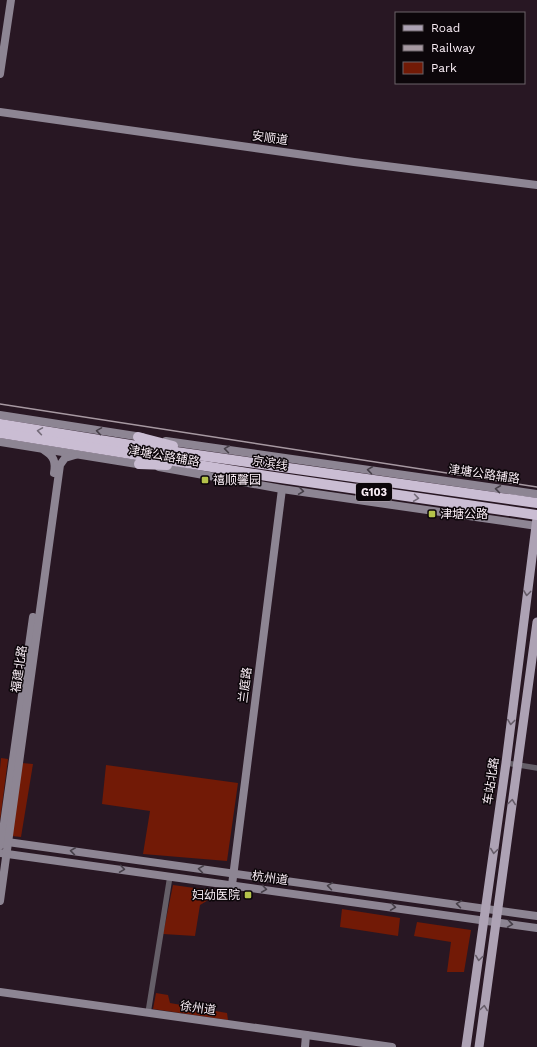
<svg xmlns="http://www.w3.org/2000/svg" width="537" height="1047" font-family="'Work Sans','Noto Sans SC',sans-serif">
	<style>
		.green { fill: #721a06 }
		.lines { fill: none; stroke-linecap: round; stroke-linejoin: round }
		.street { stroke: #655f68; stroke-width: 5.5 }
		.secondary { stroke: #8d8593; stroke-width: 8 }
		.primary { stroke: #ada2b4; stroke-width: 9 }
		.highway { stroke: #cabdd3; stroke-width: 10 }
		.rail { stroke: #a799a2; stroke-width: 1.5 }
		.oneway { stroke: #746b79 }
		.oneway2 { stroke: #463f48 }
		.oneway3 { stroke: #655c68 }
		.poi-dot { fill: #b4c24a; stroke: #0c060a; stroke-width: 1.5 }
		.labels { text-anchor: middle; stroke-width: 3; stroke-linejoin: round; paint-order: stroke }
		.shield { fill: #0c060a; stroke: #b3a8af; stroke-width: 1 }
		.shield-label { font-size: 11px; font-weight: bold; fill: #faeef6 }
		.street-label { font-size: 12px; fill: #faeef6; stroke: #0c060a }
		.poi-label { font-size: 12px; fill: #faeef6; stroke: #0c060a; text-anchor: start }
	</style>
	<rect width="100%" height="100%" fill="#281723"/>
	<g class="green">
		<path d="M1 758 8 759 0 821V769Z"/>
		<path d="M22 763 33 764 21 837 12 836Z"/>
		<path d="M106 765 238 783 227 861 143 854 150 811 102 804Z"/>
		<path d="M173 885 216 891 215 896 200 905 195 936 163 934Z"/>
		<path d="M342 909 400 918 398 936 340 927Z"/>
		<path d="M417 922 471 930 464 972H447L451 942 414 936Z"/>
		<path d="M156 993 168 995 170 1003 227 1013 228 1020 153 1009Z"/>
	</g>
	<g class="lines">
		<g class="street">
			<path d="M506 763 537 768"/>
			<path d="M148 1013 170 876"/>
		</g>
		<g class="secondary">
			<path d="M0 74 11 0"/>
			<path d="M0 112 354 162 537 185"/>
			<path d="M0 415 142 437"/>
			<path d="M166 441 537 494"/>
			<path d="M0 442 143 465"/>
			<path d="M44 450C54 456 56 462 54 473"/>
			<path d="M159 467 282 489 537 526"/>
			<path d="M0 841 537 916"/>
			<path d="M1 845 33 617"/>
			<path d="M0 853 537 928"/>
			<path d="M232 885 282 489"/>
			<path d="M0 901 60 465 65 458 75 455"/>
			<path d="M0 992 392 1047"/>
			<path d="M305 1047 306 1035"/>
		</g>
		<g class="primary">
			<path d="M466 1047 506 763 537 518"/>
			<path d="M479 1047 537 622"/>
		</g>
		<g class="highway">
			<path d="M0 424 162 450 537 503"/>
			<path d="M0 433 267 476 537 515"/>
			<path d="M138 437 173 446"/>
			<path d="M139 464 167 465"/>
		</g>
		<path class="rail" d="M0 404 537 487"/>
	</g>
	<defs><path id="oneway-chevron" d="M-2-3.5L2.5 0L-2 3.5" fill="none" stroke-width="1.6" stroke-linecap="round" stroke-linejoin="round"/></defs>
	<g class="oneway">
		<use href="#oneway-chevron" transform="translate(40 431) rotate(-171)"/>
		<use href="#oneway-chevron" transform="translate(416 498) rotate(8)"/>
	</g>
	<g class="oneway2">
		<use href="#oneway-chevron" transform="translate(99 431) rotate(-171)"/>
		<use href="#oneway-chevron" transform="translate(227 449) rotate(-172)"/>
		<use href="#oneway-chevron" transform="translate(370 470) rotate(-172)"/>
		<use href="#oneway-chevron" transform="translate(498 489) rotate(-172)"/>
		<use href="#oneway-chevron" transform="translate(301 491) rotate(8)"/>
		<use href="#oneway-chevron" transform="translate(73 851) rotate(-172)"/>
		<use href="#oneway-chevron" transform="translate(122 869) rotate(8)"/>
		<use href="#oneway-chevron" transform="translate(201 869) rotate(-172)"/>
		<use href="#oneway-chevron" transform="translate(330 886) rotate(-172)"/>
		<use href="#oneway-chevron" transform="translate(264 889) rotate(8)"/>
		<use href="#oneway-chevron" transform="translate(459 904) rotate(-172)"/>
		<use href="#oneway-chevron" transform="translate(393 907) rotate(8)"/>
		<use href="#oneway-chevron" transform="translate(510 924) rotate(8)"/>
	</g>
	<g class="oneway3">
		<use href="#oneway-chevron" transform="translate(527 593) rotate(97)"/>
		<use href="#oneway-chevron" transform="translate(511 722) rotate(97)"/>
		<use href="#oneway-chevron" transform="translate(512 802) rotate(-82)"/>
		<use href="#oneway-chevron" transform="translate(494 851) rotate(98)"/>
		<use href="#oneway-chevron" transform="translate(479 958) rotate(98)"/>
		<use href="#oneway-chevron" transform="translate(484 1008) rotate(-82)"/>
	</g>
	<g class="poi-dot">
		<rect x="201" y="476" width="8" height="8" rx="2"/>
		<rect x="428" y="510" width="8" height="8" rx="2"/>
		<rect x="244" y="891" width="8" height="8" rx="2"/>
	</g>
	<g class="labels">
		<rect class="shield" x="356" y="483" width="36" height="18" rx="3"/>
		<g class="shield-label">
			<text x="374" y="496">G103</text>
		</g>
		<g class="street-label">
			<text transform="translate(270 138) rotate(8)" y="4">安顺道</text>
			<text transform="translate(164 456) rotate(10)" y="4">津塘公路辅路</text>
			<text transform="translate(270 463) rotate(9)" y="4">京滨线</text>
			<text transform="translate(484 474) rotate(8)" y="4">津塘公路辅路</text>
			<text transform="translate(19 669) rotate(-82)" y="4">福建北路</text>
			<text transform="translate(245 685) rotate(-83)" y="4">兰庭路</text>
			<text transform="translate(491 781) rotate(-82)" y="4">车站北路</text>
			<text transform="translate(270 878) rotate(8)" y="4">杭州道</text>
			<text transform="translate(198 1008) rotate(8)" y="4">徐州道</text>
		</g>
		<g class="poi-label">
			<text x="213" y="484">禧顺馨园</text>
			<text x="440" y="518">津塘公路</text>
			<text x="240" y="899" text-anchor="end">妇幼医院</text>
		</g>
	</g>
	<rect x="395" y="12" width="130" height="72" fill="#0c060a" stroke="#6b6368"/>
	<rect x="403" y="25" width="20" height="6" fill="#ada2b4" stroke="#6b6368"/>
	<text x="431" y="32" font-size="12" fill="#faeef6">Road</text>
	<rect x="403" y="45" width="20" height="6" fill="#a799a2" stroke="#6b6368"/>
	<text x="431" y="52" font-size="12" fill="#faeef6">Railway</text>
	<rect x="403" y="62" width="20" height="12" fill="#721a06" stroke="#6b6368"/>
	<text x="431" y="72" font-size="12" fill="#faeef6">Park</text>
</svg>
